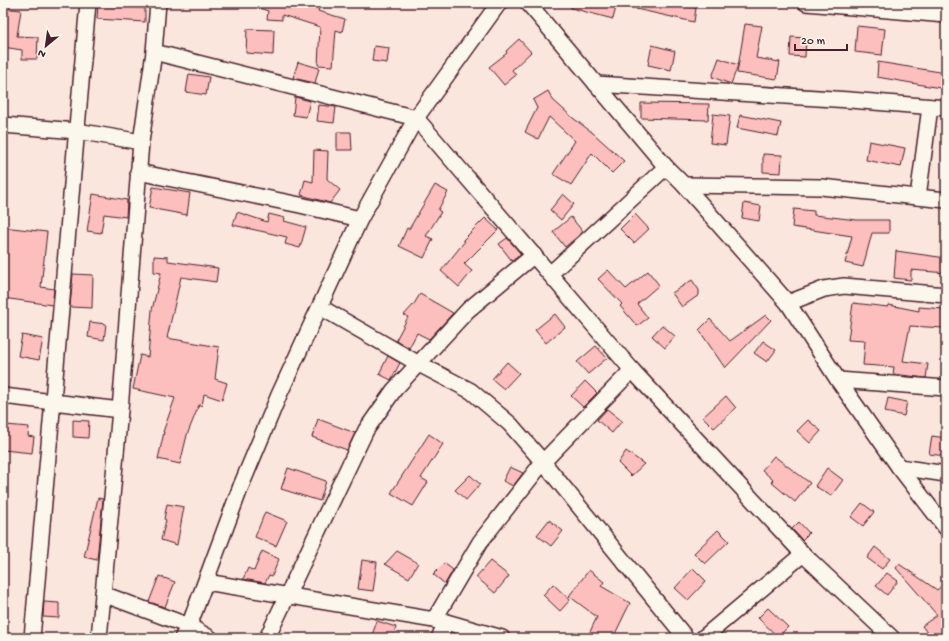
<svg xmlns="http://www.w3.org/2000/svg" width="949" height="641" font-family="'Gochi Hand',sans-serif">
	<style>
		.building { fill: #fcbfbd; stroke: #4a1f2b }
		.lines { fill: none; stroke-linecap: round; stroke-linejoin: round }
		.street-casing { stroke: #4a1f2b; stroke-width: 18 }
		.street { stroke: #fbf7ec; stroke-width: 15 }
	</style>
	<rect width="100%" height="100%" fill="#fbe6de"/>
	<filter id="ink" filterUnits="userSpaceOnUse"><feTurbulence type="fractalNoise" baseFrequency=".025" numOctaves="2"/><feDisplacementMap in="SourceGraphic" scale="8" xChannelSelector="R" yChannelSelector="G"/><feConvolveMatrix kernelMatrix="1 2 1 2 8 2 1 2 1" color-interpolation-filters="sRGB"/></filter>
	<g filter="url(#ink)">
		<g class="building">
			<path d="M254 3H321L318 11 345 19 342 32 336 30 333 66 318 65 320 27 282 15V20L267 19 268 11 253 6Z"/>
			<path d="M572 3H617L613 19 571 8Z"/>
			<path d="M637 3H679L678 5 696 8 694 22 636 9Z"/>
			<path d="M98 5 145 8V22L97 19Z"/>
			<path d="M3 8 21 10 17 36 38 37 37 59H22V50L3 47Z"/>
			<path d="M745 24 762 26 756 58 780 62 777 79 737 73Z"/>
			<path d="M857 26 885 29 882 55 855 52Z"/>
			<path d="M247 29 274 30 273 55 246 53Z"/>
			<path d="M791 37 806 38 805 57 790 56Z"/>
			<path d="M519 39 531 52 512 70 516 75 504 85 489 67 507 53 506 51Z"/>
			<path d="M652 45 675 51 671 70 648 65Z"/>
			<path d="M374 46 389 48 387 63 372 61Z"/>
			<path d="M719 58 738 65 731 84 712 77Z"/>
			<path d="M298 62 319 68 315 83 293 78Z"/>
			<path d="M878 62 946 73V89L877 77Z"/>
			<path d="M189 74 209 77 206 95 186 92Z"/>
			<path d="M548 91 553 100 573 118 593 133 624 161 612 173 592 153 571 185 553 174 575 141 549 117 538 139 525 132 537 108 533 100Z"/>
			<path d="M295 97 310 101 306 117 293 115Z"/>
			<path d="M641 103 709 104 708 120 641 118Z"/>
			<path d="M319 105 336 107 334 123 317 121Z"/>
			<path d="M713 114 730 116 726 145 710 143Z"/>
			<path d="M740 115 781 123 778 136 737 128Z"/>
			<path d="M337 132H351L352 150H337Z"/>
			<path d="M869 141 905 148 901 167 866 160Z"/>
			<path d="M314 150 328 151 327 179 340 190 330 203 301 195 305 180 313 182Z"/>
			<path d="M763 154 782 155 781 173 763 172Z"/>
			<path d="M435 185 448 192 438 210 441 212 426 236 433 239 424 258 399 246 407 228 409 229Z"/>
			<path d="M153 187 190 193 187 215 149 208Z"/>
			<path d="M93 194 127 200 126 217 104 214 101 233 87 231Z"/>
			<path d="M563 194 574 204 561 220 550 210Z"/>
			<path d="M744 203 761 206 759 221 742 218Z"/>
			<path d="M794 209 814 211V215L857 220H889V233H872L863 267 845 263 852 236 792 227Z"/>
			<path d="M237 212 267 222 269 214 285 218 284 221 306 227 300 248 285 244 287 237 233 225Z"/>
			<path d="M635 214 649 229 634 243 620 229Z"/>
			<path d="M571 217 583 232 565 247 553 232Z"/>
			<path d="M485 218 498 230 464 264 472 271 459 287 441 271 465 241 463 240Z"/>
			<path d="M3 227 47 232 41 287 54 289 52 305 3 298Z"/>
			<path d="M507 238 521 254 512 261 499 244Z"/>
			<path d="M896 251 946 258V273L911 270V280L894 278Z"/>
			<path d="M154 256 168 257V261L218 268 216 282 181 277 167 338 219 347 215 379 227 383 222 400 204 394 202 406 199 405 187 435 180 464 158 459 164 432H163L175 398 133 389 140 355 148 357 152 310 161 273 154 272Z"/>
			<path d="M608 270 626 289 648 271 659 285 637 304 648 318 637 326 620 306 622 304 598 279Z"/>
			<path d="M73 274 93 275 92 308 70 307Z"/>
			<path d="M692 280 699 290V295L682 307 672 293Z"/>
			<path d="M420 294 453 313 429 339 417 333 409 348 396 340 408 317 404 315 414 304Z"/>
			<path d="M853 303 888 307 889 305 919 311V307L944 309V328L910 326 903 361 928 364 926 378 893 374 894 367 863 365 865 341 848 340Z"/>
			<path d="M555 314 565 327 546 343 535 330Z"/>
			<path d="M766 315 771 320 725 368 699 330 710 319 730 341Z"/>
			<path d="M90 322 106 324 104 340 88 337Z"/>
			<path d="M662 325 675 336 665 348 652 336Z"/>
			<path d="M22 335 43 339 39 360 18 356Z"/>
			<path d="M763 341 776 350 767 362 754 353Z"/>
			<path d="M596 346 607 358 588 374 577 362Z"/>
			<path d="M388 356 400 363 391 380 379 374Z"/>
			<path d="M507 362 519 373 504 389 492 379Z"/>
			<path d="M585 381 597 393 583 407 571 396Z"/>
			<path d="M726 396 736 408 714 428 703 417Z"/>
			<path d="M888 398 907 402 904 416 885 412Z"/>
			<path d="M607 409 622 421 612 433 597 420Z"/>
			<path d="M318 419 355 433 347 450 312 437Z"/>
			<path d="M73 420 89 421 88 438 73 437Z"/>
			<path d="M808 420 821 431 810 443 797 431Z"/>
			<path d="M6 425 29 427 28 436 34 437 32 453 3 450V434H5Z"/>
			<path d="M429 434 443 444 421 478 428 482 413 506 391 493Z"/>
			<path d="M932 436 946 438V456L929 454Z"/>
			<path d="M626 451 644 464 631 476 618 463Z"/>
			<path d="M774 456 810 483 795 502 771 482 773 480 762 470Z"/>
			<path d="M510 467 523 473 513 486 503 481Z"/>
			<path d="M288 468 326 481 320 501 281 489Z"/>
			<path d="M827 468 843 480 831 496 815 486Z"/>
			<path d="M470 475 480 484 466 500 455 490Z"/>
			<path d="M98 498 103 499 97 560 84 557Z"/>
			<path d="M862 503 874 512 863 526 851 517Z"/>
			<path d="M167 504 184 507 177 545 161 540 166 520 164 519Z"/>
			<path d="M265 512 287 521 276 546 255 537Z"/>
			<path d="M549 520 563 531 551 546 537 535Z"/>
			<path d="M799 522 809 533 802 540 792 529Z"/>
			<path d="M718 530 729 541 705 564 694 553Z"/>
			<path d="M875 547 890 559 882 569 867 558Z"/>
			<path d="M262 551 279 559 272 576 269 575 265 583 243 579 248 568 254 571Z"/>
			<path d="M397 551 418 563 409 578 385 564Z"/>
			<path d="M362 560 377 562 373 591 358 589Z"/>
			<path d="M490 561 509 576 495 593 476 577Z"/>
			<path d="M444 563 453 570 445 584 433 574Z"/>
			<path d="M899 564 937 590 946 582V638H931L922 626 937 615 896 568Z"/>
			<path d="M693 568 706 581 688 600 675 588Z"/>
			<path d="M589 570 604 582 601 586 630 603 613 638H587L597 617 569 596Z"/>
			<path d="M887 573 898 581 887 595 876 586Z"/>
			<path d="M159 576 175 582 165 607 149 602Z"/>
			<path d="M553 584 570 600 560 611 543 595Z"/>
			<path d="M44 602 59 603V618L43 617Z"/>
			<path d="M768 608 788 627 778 637 758 618Z"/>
			<path d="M377 621 396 627 393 638H371Z"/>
		</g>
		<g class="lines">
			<g class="street-casing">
				<g id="street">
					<path d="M528 3 666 167 684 185 788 303 838 380 899 467 946 528"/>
					<path d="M806 3 946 15"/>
					<path d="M154 52 416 118 632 370 803 554 892 638"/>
					<path d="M596 84 850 100 946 108"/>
					<path d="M3 125 77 131 141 142"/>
					<path d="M138 172 300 205 360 219"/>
					<path d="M684 185 821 187 946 200"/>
					<path d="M918 197 930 107"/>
					<path d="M550 274 666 167"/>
					<path d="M788 303 824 289 844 286 946 295"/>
					<path d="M320 307 419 364 471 391 510 424 543 462 686 638"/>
					<path d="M838 380 946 388"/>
					<path d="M3 396 120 410"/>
					<path d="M899 467 946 474"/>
					<path d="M206 582 446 622 502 638"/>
					<path d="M103 594 189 626 210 638"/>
					<path d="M434 620 480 542 543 462 632 370"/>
					<path d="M32 638 88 3"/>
					<path d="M99 638 120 410 141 142 154 52 158 3"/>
					<path d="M182 638 189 626 241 486 279 395 360 219 416 118 499 3"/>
					<path d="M267 638 366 430 394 390 468 310 534 255"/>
					<path d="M439 638 446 622"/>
					<path d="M703 638 803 554"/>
				</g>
			</g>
			<use href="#street" class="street"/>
		</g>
	</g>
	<rect width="949" height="641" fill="none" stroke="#fbf7ec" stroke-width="16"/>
	<rect x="8" y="8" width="933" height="625" fill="none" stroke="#4a1f2b" stroke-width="1.5" filter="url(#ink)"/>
	<g transform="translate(46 46) rotate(209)" stroke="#fbf7ec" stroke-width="3" paint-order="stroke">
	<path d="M0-3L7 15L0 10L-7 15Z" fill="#4a1f2b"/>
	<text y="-6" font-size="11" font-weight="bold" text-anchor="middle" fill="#4a1f2b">N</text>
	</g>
	<path d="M795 44v6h52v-6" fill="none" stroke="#4a1f2b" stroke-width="2"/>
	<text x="801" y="44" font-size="12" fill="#4a1f2b" stroke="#fbf7ec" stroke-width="3" paint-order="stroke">20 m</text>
</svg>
